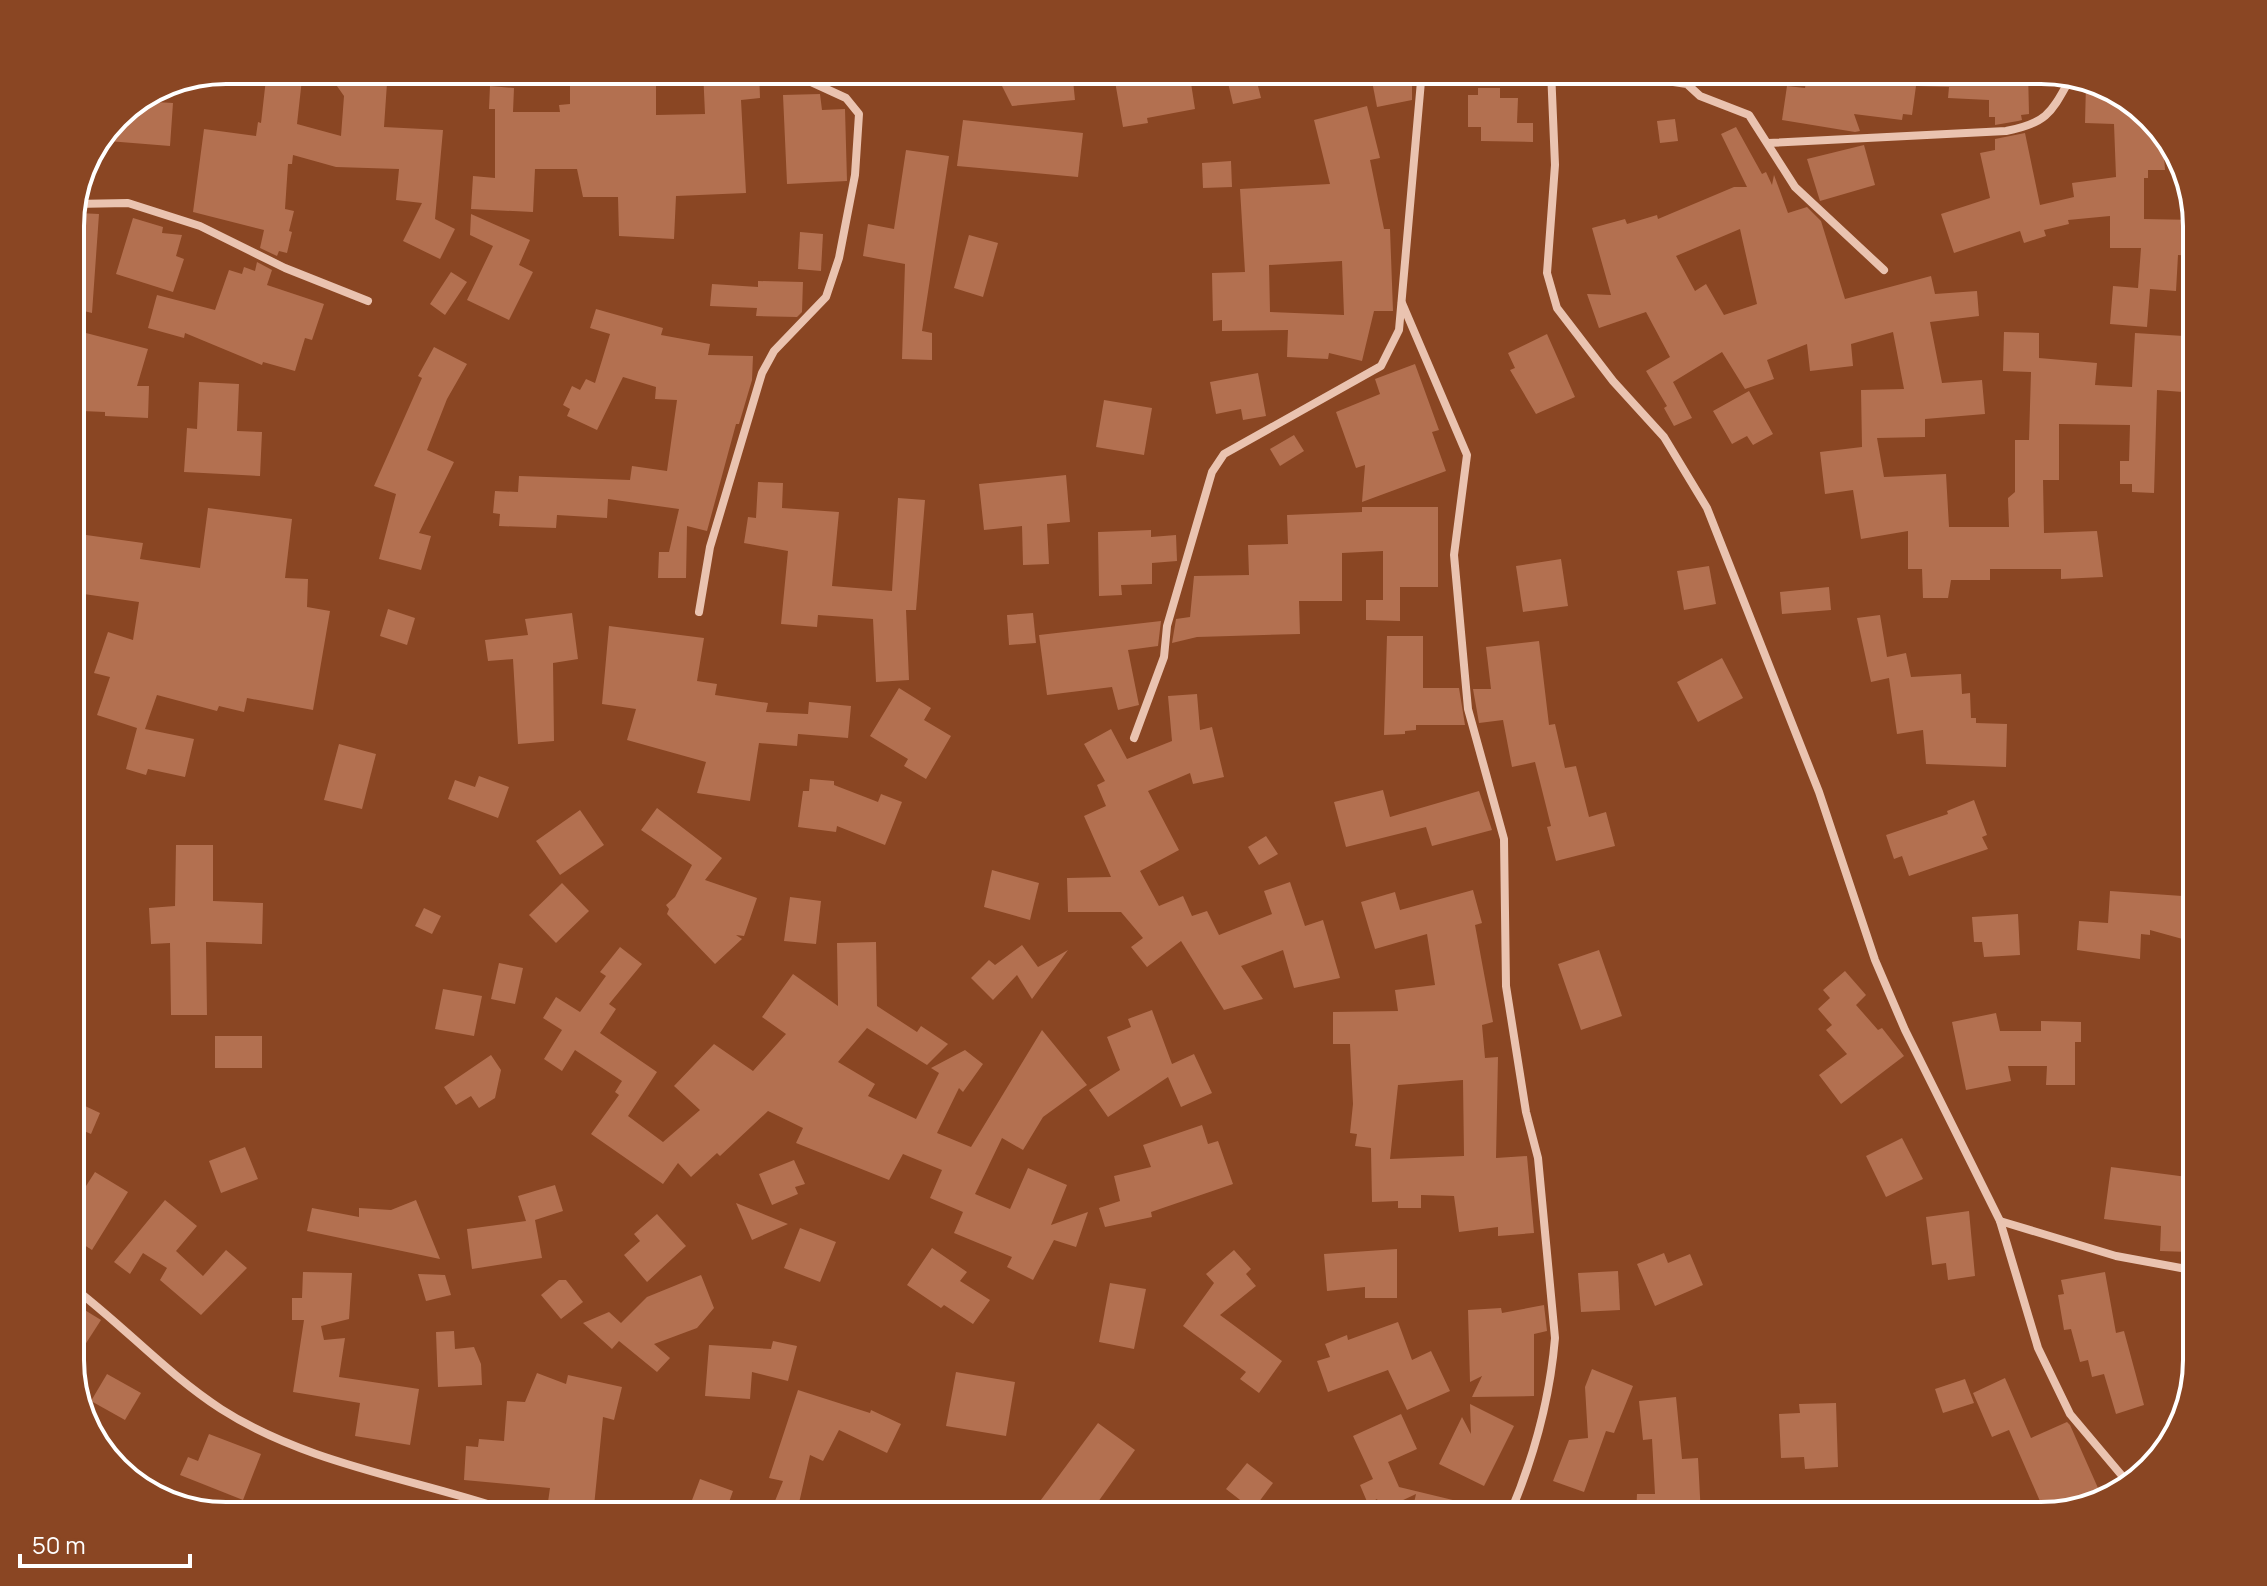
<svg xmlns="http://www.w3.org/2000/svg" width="2267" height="1586" font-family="Manrope,sans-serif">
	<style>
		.building { fill: #b37050; fill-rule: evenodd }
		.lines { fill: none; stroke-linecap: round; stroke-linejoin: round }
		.minor { stroke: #eac3b0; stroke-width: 8 }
		.rim { fill: none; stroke: #fff; stroke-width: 4 }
	</style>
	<rect width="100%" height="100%" fill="#8a4623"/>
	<g class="building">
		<path d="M267 70H303L297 124 341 136 344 96 332 79 387 83 384 127 443 130 435 219 455 229 440 259 403 241 422 203 396 200 399 169 336 167 293 155 292 164H288L285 209 294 211 289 231 292 232 287 253 279 251 277 256 260 248 264 230 193 212 204 129 256 136 258 122 261 123Z"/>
		<path d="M612 70H656V115L705 114 703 70H759L760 98 741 100 746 193 676 196 674 239 619 236 618 197H583L577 169H535L533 212 471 209 473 176 495 178V109H489L490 86 514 88 513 112H560L559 105 570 104V75H612Z"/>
		<path d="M994 70H1072L1075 100 1012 106Z"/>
		<path d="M1113 70H1189L1195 109 1147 118 1148 123 1123 127Z"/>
		<path d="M1225 70H1254L1261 98 1233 104Z"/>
		<path d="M1403 70H1412V100L1377 107 1371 76Z"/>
		<path d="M1823 70H2028L2029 114 2021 115 2022 120 2018 121 1995 125V117H1989V100L1948 98 1949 87 1916 86 1912 115 1903 114 1902 120 1854 114 1860 131 1855 132 1782 120 1787 86 1805 88 1807 75 1822 77Z"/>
		<path d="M2086 84 2128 97 2180 156H2164L2165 170H2148V178H2144V219L2196 220 2197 256 2178 255 2176 291 2150 289 2147 327 2110 324 2113 286 2138 288 2141 248H2110V216L2068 220 2069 224 2044 230 2046 236 2024 243 2020 231 1954 253 1941 214 1990 198 1980 153 1995 150V139L2025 133 2040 205 2074 197 2072 183 2116 177 2114 124 2085 123Z"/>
		<path d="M1478 88H1500V98H1518L1517 123H1533V142L1481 141V127H1468V95H1478Z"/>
		<path d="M820 94 822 110 845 109 847 181 787 184 783 95Z"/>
		<path d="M138 101 173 103 170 146 108 141 109 125 115 117 136 118Z"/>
		<path d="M1367 106 1380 158 1370 160 1384 229H1390L1393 311H1374L1362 361 1329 353 1328 359 1287 357 1288 330 1222 331V320L1213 321 1212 273 1245 272 1240 189 1330 184 1314 120ZM1342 261 1344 315 1270 312 1269 265Z"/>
		<path d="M1675 119 1678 141 1660 143 1657 121Z"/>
		<path d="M963 120 1083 133 1078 177 957 166Z"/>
		<path d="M1736 127 1762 174 1766 172 1772 185 1774 175 1788 213 1807 207 1821 221 1845 299 1931 276 1935 294 1977 291 1979 316 1930 322 1942 383 1982 380 1985 414 1925 419V437L1877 438 1884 477 1946 474 1949 527H2009L2008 498 2015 492V440H2029L2031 372 2003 371 2004 332 2039 333V358L2097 363 2095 385 2132 387 2135 333 2184 336 2182 367 2197 368 2196 393 2157 390 2154 493 2132 492V484H2120V461H2129L2130 425 2059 424V480H2043L2044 533 2097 531 2103 577 2061 579V569H1990V580H1951L1948 598H1923L1922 569H1908V531L1861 539 1853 490 1825 494 1820 452 1862 447 1861 390 1904 389 1893 332 1851 344 1853 366 1810 371 1807 344 1767 360 1774 379 1745 389 1722 352 1673 382 1692 418 1674 426 1664 408 1667 406 1646 371 1670 357 1646 312 1599 328 1587 294 1611 295 1592 228 1625 219 1627 224 1657 215 1658 219 1734 187H1747L1721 134ZM1740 229 1757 304 1724 315 1706 284 1695 291 1676 256Z"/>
		<path d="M1864 145 1875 185 1820 201 1807 159Z"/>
		<path d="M906 150 949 156 922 331 932 333V360L902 359 905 264 863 256 868 224 894 229Z"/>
		<path d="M1231 161 1232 187 1203 188 1202 163Z"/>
		<path d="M78 213 99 214 92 313 72 308 86 251 76 250Z"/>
		<path d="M471 214 530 240 519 265 533 272 509 320 467 300 493 246 470 235Z"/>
		<path d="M133 218 163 227 162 233 182 235 176 256 184 259 173 292 116 274Z"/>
		<path d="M800 232 823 234 821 271 798 269Z"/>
		<path d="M969 235 998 243 983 297 954 288Z"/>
		<path d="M257 262 272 270 267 285 324 304 312 340 305 338 295 371 263 362 262 365 185 333 184 338 148 328 157 295 215 310 229 270 242 274 244 267 255 271Z"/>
		<path d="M451 272 467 282 445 315 430 304Z"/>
		<path d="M758 281 803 282 802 312 797 317 756 316 757 308 710 306 712 284 758 287Z"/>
		<path d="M596 309 663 328 661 335 710 344 708 355 753 356 752 380 739 424H736L707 531 687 526 686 578H658L659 552H669L679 509 608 499 607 518 557 515 556 528 499 526 500 514 493 513 495 491 518 492 519 476 630 480 632 466 667 471 677 400 655 399 656 387 623 377 597 430 567 416 570 409 563 405 572 386 580 390 586 379 595 383 610 334 590 328Z"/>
		<path d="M86 333 148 349 137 386H149L148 418 105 416V412L82 411 86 351 82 350Z"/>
		<path d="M1547 334 1575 397 1536 414 1510 370 1515 368 1508 353Z"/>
		<path d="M434 347 467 364 447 399 427 450 454 462 419 533 431 536 421 570 379 559 396 494 374 486 422 378 418 376Z"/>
		<path d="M1415 364 1439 430 1432 432 1446 471 1362 502 1365 465 1356 468 1336 412 1380 394 1375 379Z"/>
		<path d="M1258 373 1266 416 1243 420 1241 409 1216 414 1210 382Z"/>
		<path d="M199 382 239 384 237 431 262 432 260 476 184 472 187 428 197 429Z"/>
		<path d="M1749 391 1773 434 1753 445 1747 436 1732 444 1713 411Z"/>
		<path d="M1104 400 1152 408 1144 455 1096 447Z"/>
		<path d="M1294 435 1304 451 1280 466 1270 449Z"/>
		<path d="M1066 475 1070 522 1047 524 1049 564 1023 565 1022 526 984 530 979 484Z"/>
		<path d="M758 482 783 483 782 508 839 512 832 586 892 591 898 498 925 500 916 610H906L909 680 876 682 873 619 818 615 817 627 781 624 788 551 744 543 748 517 756 518Z"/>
		<path d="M1362 507H1438V587H1400V621L1366 620V600H1383V551L1342 553V601H1299L1300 634 1197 637 1172 643 1176 619 1190 617 1194 576 1249 575 1248 545 1288 544 1287 515 1362 512Z"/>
		<path d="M208 508 292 519 285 578 308 579 307 607 330 611 313 710 247 698 244 712 219 706 217 711 157 695 145 729 194 739 185 777 148 769 146 775 126 769 137 728 97 715 110 677 94 673 108 632 133 640 139 602 70 592 72 533 143 543 140 559 200 568Z"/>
		<path d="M1151 530V537L1176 535 1177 561 1152 563V584L1121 585 1122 595 1099 596 1098 532Z"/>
		<path d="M1561 559 1568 606 1523 612 1516 566Z"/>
		<path d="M1709 566 1716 604 1684 610 1677 571Z"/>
		<path d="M1829 587 1831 610 1782 614 1780 592Z"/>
		<path d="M388 609 415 618 407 645 380 636Z"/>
		<path d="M572 613 578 659 553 663 554 741 518 744 513 659 488 661 485 640 528 635 525 619Z"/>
		<path d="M1033 613 1036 643 1009 645 1007 615Z"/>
		<path d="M1880 615 1887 657 1906 653 1911 677 1961 674 1962 694 1970 693 1971 718H1976V723L2007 724 2006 767 1926 764 1923 730 1897 734 1889 678 1871 682 1857 618Z"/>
		<path d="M1161 621 1158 646 1128 650 1139 705 1118 710 1112 687 1047 695 1039 635Z"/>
		<path d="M609 626 704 638 697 681 717 684 715 695 768 703 766 712 808 714 809 702 851 706 848 738 798 734 797 746 759 743 750 801 697 793 706 762 627 740 636 709 602 704Z"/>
		<path d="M1387 636H1423V688H1459L1465 725H1416V730L1405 731V734L1384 735Z"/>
		<path d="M1539 641 1549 725 1555 724 1565 768 1576 766 1589 817 1606 812 1615 846 1556 861 1547 827 1551 826 1535 762 1512 767 1503 720 1479 723 1473 689H1491L1486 647Z"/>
		<path d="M1722 658 1743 698 1698 722 1677 682Z"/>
		<path d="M899 688 931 708 924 720 951 736 926 779 904 766 908 759 870 736Z"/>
		<path d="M1197 694 1200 730 1212 727 1224 777 1193 784 1190 773 1148 791 1179 850 1140 871 1159 906 1183 896 1192 916 1207 911 1219 935 1272 914 1264 891 1290 882 1305 926 1323 920 1340 978 1294 988 1283 950 1241 966 1263 999 1224 1010 1181 941 1147 967 1131 947 1143 938 1121 912H1068L1067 878 1111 877 1084 816 1106 806 1097 785 1105 781 1084 744 1111 729 1127 759 1172 741 1168 696Z"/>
		<path d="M339 744 376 754 362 809 324 800Z"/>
		<path d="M479 776 509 787 498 818 448 799 455 780 475 787Z"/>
		<path d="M810 779 834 781V785L878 802 881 794 902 802 885 845 837 826 836 832 798 827 803 791H809Z"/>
		<path d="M1383 790 1390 817 1479 791 1492 830 1432 846 1426 827 1346 847 1334 802Z"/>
		<path d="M1974 800 1987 835 1982 837 1988 849 1909 876 1902 856 1894 859 1886 835 1948 814 1947 811Z"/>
		<path d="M657 808 722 858 705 880 757 898 744 936 736 935 742 939 715 964 667 914 669 909 666 905 675 897 692 865 641 830Z"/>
		<path d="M580 810 604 845 560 875 536 841Z"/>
		<path d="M1266 836 1278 854 1259 865 1248 847Z"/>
		<path d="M176 845H213V901L263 903 262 944 206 942 207 1015H171L170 943 151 944 149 908 175 906Z"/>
		<path d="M992 870 1039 883 1030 920 984 907Z"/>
		<path d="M562 883 589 911 556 943 529 915Z"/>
		<path d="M1473 890 1482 923 1475 925 1493 1022 1482 1025 1485 1058 1498 1057 1496 1158 1527 1156 1534 1233 1498 1236V1227L1459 1232 1454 1196 1421 1195V1208H1398V1201L1372 1202 1371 1148 1355 1146 1357 1134 1350 1133 1353 1104 1350 1044H1333V1012L1398 1011 1395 990 1435 985 1427 934 1375 949 1361 902 1395 892 1400 910ZM1463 1080 1464 1156 1390 1159 1398 1085Z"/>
		<path d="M2110 891 2197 897V943L2150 930V935L2141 934 2140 959 2077 950 2079 921 2108 923Z"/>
		<path d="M790 897 821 901 816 944 784 941Z"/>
		<path d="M424 908 441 916 432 934 415 926Z"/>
		<path d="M2018 914 2020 955 1984 957 1982 942H1974L1972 917Z"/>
		<path d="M876 942 877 1006 917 1032 921 1026 948 1044 927 1065 867 1028 838 1062 875 1084 868 1096 916 1119 939 1073 931 1068 965 1050 983 1064 963 1092 959 1088 937 1133 971 1147 1042 1030 1087 1085 1043 1117 1023 1150 1002 1138 975 1194 1010 1209 1028 1168 1067 1185 1051 1225 1088 1212 1076 1247 1054 1240 1033 1280 1007 1267 1012 1257 954 1233 963 1212 930 1198 942 1170 903 1154 889 1180 796 1143 803 1128 768 1111 720 1156 717 1153 691 1177 678 1163 663 1184 591 1134 619 1095 615 1092 622 1081 575 1050 562 1071 544 1059 562 1030 543 1018 556 997 580 1012 606 976 600 972 620 947 642 964 609 1004 616 1009 600 1033 657 1072 628 1116 663 1142 700 1110 674 1086 714 1044 753 1071 786 1034 762 1017 793 974 838 1006 837 943Z"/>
		<path d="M1022 945 1038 967 1068 950 1032 999 1017 975 993 1000 971 978 989 960 995 965Z"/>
		<path d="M1599 950 1622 1016 1581 1030 1558 964Z"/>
		<path d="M499 963 523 968 515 1004 491 999Z"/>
		<path d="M1845 971 1866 995 1856 1005 1878 1030 1882 1028 1904 1056 1841 1104 1819 1075 1847 1054 1826 1030 1832 1025 1818 1009 1830 998 1823 990Z"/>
		<path d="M443 989 482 996 474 1036 435 1029Z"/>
		<path d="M1152 1010 1172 1064 1194 1054 1212 1093 1181 1107 1168 1077 1108 1117 1089 1090 1120 1070 1107 1037 1131 1027 1128 1019Z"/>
		<path d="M1996 1013 2000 1031H2041V1021L2081 1022V1042H2075V1085H2046L2047 1066H2008L2011 1081 1966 1090 1952 1022Z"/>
		<rect x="215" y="1036" width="47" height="32"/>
		<path d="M491 1055 501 1070 495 1098 479 1108 471 1096 456 1105 444 1087Z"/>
		<path d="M70 1099 100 1113 91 1134 70 1125Z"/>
		<path d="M1202 1125 1208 1144 1218 1141 1233 1184 1151 1212 1152 1217 1105 1227 1099 1208 1120 1201 1114 1176 1151 1167 1143 1145Z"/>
		<path d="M1902 1138 1923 1179 1886 1197 1866 1156Z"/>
		<path d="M245 1147 258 1179 221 1193 209 1161Z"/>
		<path d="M794 1160 805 1184 795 1187 798 1194 772 1205 759 1174Z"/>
		<path d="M2111 1167 2195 1178 2189 1252 2160 1251 2161 1226 2104 1219Z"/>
		<path d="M95 1172 128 1192 92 1250 70 1236V1177L86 1186Z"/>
		<path d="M555 1185 563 1211 535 1220 542 1258 472 1269 467 1229 526 1221 518 1196Z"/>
		<path d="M165 1200 197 1226 176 1251 203 1276 226 1250 247 1268 201 1315 160 1280 167 1268 143 1253 130 1274 114 1262Z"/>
		<path d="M416 1200 440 1259 307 1231 312 1208 359 1217V1208L391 1210Z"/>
		<path d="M736 1203 788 1224 752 1240Z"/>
		<path d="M1969 1211 1975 1276 1948 1280 1946 1263 1932 1265 1926 1217Z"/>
		<path d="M657 1214 686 1246 647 1282 624 1255 640 1241 634 1234Z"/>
		<path d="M800 1228 836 1242 820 1282 784 1268Z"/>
		<path d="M932 1248 967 1272 960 1281 990 1300 973 1324 944 1305 941 1308 907 1285Z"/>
		<path d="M1397 1249V1298H1365V1287L1327 1291 1324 1254Z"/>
		<path d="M1234 1250 1251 1269 1246 1274 1256 1286 1220 1315 1282 1361 1259 1393 1240 1379 1246 1372 1183 1326 1214 1283 1206 1274Z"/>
		<path d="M1664 1253 1668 1263 1690 1254 1703 1285 1655 1306 1637 1264Z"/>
		<path d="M1618 1271 1620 1310 1581 1312 1578 1273Z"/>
		<path d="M303 1272 352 1273 349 1319 321 1326 324 1340 345 1338 339 1377 419 1389 410 1445 355 1436 360 1403 293 1392 304 1320H292V1298H302Z"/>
		<path d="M2105 1272 2116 1333 2124 1331 2144 1405 2116 1414 2104 1374 2092 1377 2088 1360 2080 1362 2071 1329 2064 1330 2058 1295 2064 1294 2061 1280Z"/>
		<path d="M418 1274 445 1275 451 1295 426 1301Z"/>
		<path d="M701 1275 714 1308 697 1328 654 1344 670 1358 657 1372 619 1341 612 1349 583 1323 609 1312 621 1323 647 1297Z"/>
		<path d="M559 1280H566L583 1302 561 1319 541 1295Z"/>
		<path d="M1110 1283 1146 1289 1134 1349 1099 1342Z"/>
		<path d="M70 1301 101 1320 70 1368Z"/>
		<path d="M1544 1305 1547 1331 1534 1334V1396L1472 1397 1482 1376 1470 1382 1468 1310 1501 1308 1502 1313Z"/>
		<path d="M1398 1322 1412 1360 1431 1351 1450 1391 1407 1410 1388 1370 1328 1392 1317 1361 1330 1357 1325 1344 1347 1335 1348 1340Z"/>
		<path d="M454 1331 455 1349 474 1347 481 1364 482 1385 438 1387 436 1332Z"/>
		<path d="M773 1341 797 1346 788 1381 752 1372 750 1399 705 1396 709 1345 771 1349Z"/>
		<path d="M1592 1369 1633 1386 1614 1433 1606 1431 1584 1492 1553 1481 1569 1440 1588 1438 1585 1387Z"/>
		<path d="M956 1372 1015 1382 1006 1436 946 1426Z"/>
		<path d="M537 1373 566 1384 568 1375 622 1387 614 1420 603 1417 593 1516H546L550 1488 464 1480 466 1446 478 1447 479 1439 504 1441 507 1401 525 1402Z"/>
		<path d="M107 1374 141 1393 125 1420 91 1401Z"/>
		<path d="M2005 1378 2031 1438 2067 1422 2070 1425 2102 1497 2046 1515 2009 1430 1992 1437 1973 1393Z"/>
		<path d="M1965 1379 1974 1403 1943 1413 1935 1389Z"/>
		<path d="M798 1390 870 1413 871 1410 901 1424 887 1453 839 1430 823 1461 810 1455 796 1516H769L783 1481 769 1478Z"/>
		<path d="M1676 1397 1682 1459 1698 1458 1701 1516H1636L1637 1494H1655L1652 1439 1643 1440 1639 1401Z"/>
		<path d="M1836 1403 1838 1467 1805 1469 1804 1457 1781 1458 1779 1414 1800 1413 1799 1404Z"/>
		<path d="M1470 1404 1514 1426 1484 1486 1439 1464 1462 1417 1471 1434Z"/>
		<path d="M1401 1414 1417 1449 1388 1462 1399 1487 1490 1509 1489 1516H1411L1416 1494 1382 1510 1377 1499 1368 1504 1360 1485 1373 1479 1353 1436Z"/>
		<path d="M1098 1423 1135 1450 1088 1516H1029Z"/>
		<path d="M209 1434 261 1454 243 1500 180 1475 188 1457 198 1461Z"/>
		<path d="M1247 1463 1273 1483 1253 1510 1226 1489Z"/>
		<path d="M700 1479 733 1491 724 1516H686Z"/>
	</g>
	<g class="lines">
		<g class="minor">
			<path d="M1551 70 1555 165 1547 273 1557 308 1613 381 1664 437 1707 508 1819 792 1875 960 1905 1030 2000 1221 2116 1256 2197 1271"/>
			<path d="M1592 70 1687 84 1700 96 1749 115 1795 187 1884 270"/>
			<path d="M1768 143 2006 131C2047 123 2051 113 2070 79"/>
			<path d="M74 204 128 203 200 226 285 268 368 301"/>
			<path d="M1402 303 1467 455 1454 555 1468 709 1504 839 1506 986 1526 1112 1538 1158 1555 1338C1550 1398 1533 1460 1509 1516"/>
			<path d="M699 612 710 547 762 373 774 351 826 297 839 258 855 175 859 114 846 98 785 70"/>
			<path d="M1134 738 1164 657 1167 626 1212 472 1224 454 1381 366 1399 330 1422 70"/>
			<path d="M2000 1221 2038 1348 2070 1414 2129 1484"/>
			<path d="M70 1285C122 1324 167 1374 221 1409 305 1463 410 1478 503 1509L510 1516"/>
		</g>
	</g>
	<path d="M0 0H2267V1586H0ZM226 84H2041A142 142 0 0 1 2183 226V1360A142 142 0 0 1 2041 1502H226A142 142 0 0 1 84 1360V226A142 142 0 0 1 226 84Z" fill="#8a4623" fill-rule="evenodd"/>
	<path class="rim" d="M226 84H2041A142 142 0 0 1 2183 226V1360A142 142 0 0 1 2041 1502H226A142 142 0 0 1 84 1360V226A142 142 0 0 1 226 84Z"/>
	<path d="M20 1554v12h170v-12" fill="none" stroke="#ffffff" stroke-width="4"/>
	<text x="32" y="1554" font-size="24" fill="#ffffff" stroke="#8a4623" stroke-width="6" paint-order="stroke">50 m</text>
</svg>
